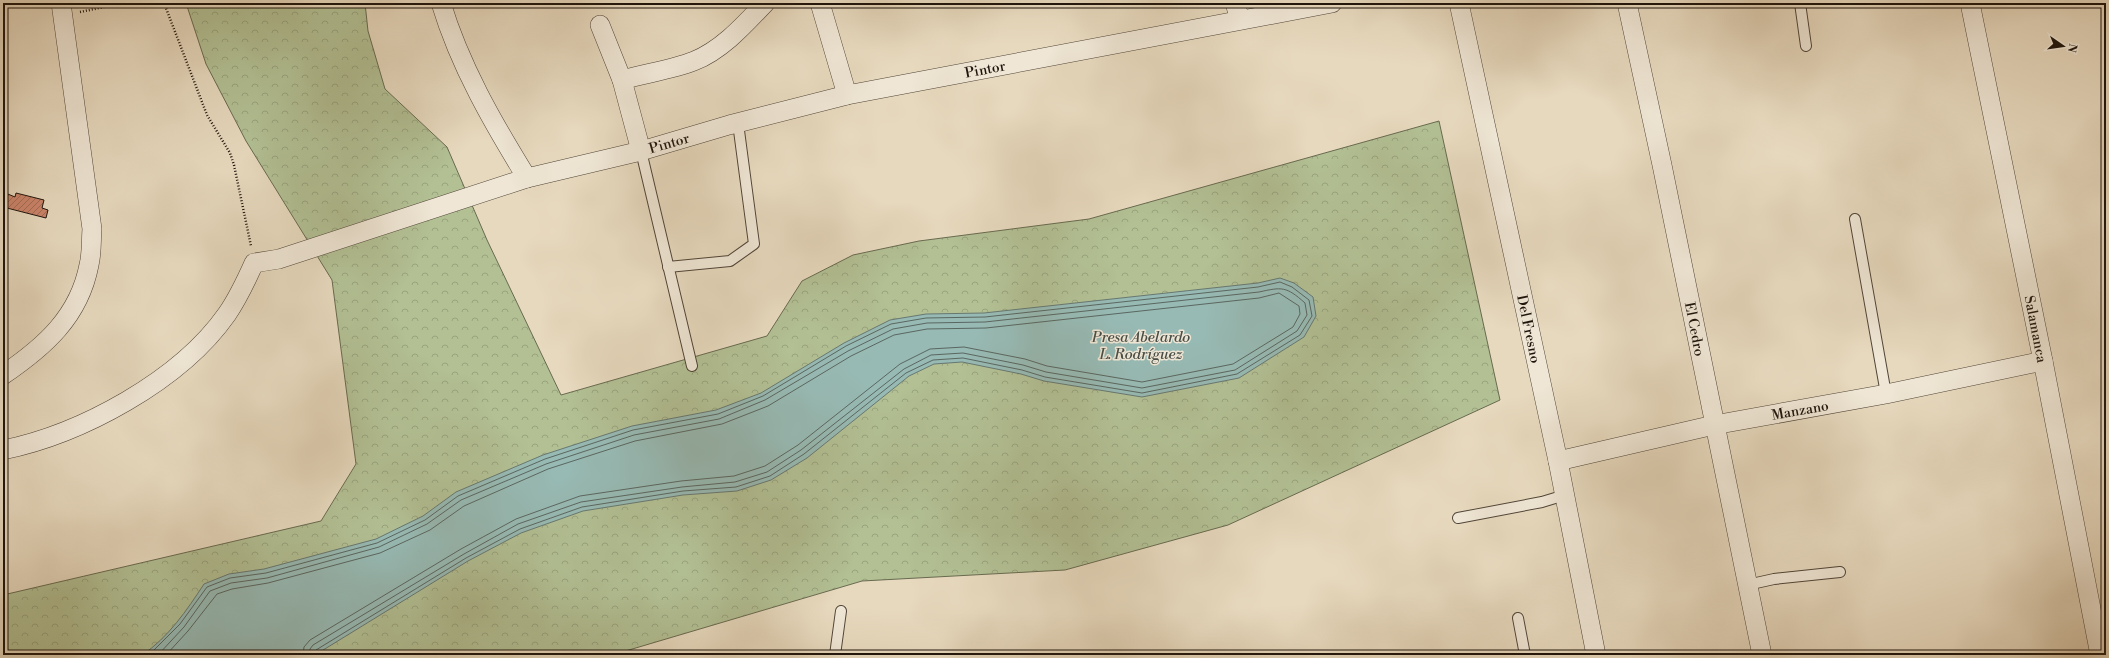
<svg xmlns="http://www.w3.org/2000/svg" width="2109" height="658" font-family="'Libre Bodoni',serif">
	<style>
		.park { fill: url(#park-crowns); stroke: #686a50 }
		.water { fill: #97bab4; stroke: #677871 }
		.lines { fill: none; stroke-linecap: round; stroke-linejoin: round }
		.shore { stroke: #5a6760; stroke-width: 1 }
		.building { fill: url(#building-hatch); stroke: #1e140c }
		.lane-casing { stroke: #504538; stroke-width: 12 }
		.street-casing { stroke: #504538; stroke-width: 20 }
		.path { stroke: #1e140c; stroke-width: 2.5; stroke-dasharray: 1 2; stroke-linecap: butt }
		.lane { stroke: #efe6d5; stroke-width: 10 }
		.street { stroke: #efe6d5; stroke-width: 19 }
		.labels { text-anchor: middle; stroke-width: 3; stroke-linejoin: round; paint-order: stroke }
		.street-label { font-size: 14px; fill: #1e140c; stroke: #efe6d5 }
		.water-label { font-size: 15px; font-style: italic; fill: #484e47; stroke: #efe6d5 }
	</style>
	<defs>
		<pattern id="park-crowns" width="20" height="18" patternUnits="userSpaceOnUse"><rect width="20" height="18" fill="#b2c094"/><path d="M2 6a3 3 0 1 1 6 0M12 15a3 3 0 1 1 6 0" fill="none" stroke="#99a47e"/></pattern>
		<pattern id="building-hatch" width="6" height="6" patternUnits="userSpaceOnUse"><rect width="6" height="6" fill="#cb846a"/><path d="M-1 1l2-2M0 6l6-6M5 7l2-2" fill="none" stroke="#a46b56"/></pattern>
	</defs>
	<rect width="100%" height="100%" fill="#e7d9be"/>
	<filter id="stains"><feTurbulence type="fractalNoise" baseFrequency=".005" numOctaves="4"/><feColorMatrix values="0 0 0 0 .2 0 0 0 0 .09 0 0 0 0 .02 0 0 0 .5 -.17"/></filter>
	<radialGradient id="worn" r=".72"><stop offset=".6" stop-color="#630" stop-opacity="0"/><stop offset="1" stop-color="#630" stop-opacity=".3"/></radialGradient>
	<path class="park" d="M186 3H365L368 31 385 89 447 147 487 240 561 395 767 336 802 281 853 255 919 241 1089 219 1439 121 1500 400 1228 525 1065 570 862 581 612 655H3V595L321 521 356 464 332 280 246 141 206 64Z"/>
	<path class="water" d="M1280 278 1294 283 1313 297 1316 316 1304 337 1239 378 1142 397 1044 381 1021 374 962 362 934 364 909 376 807 458 771 480 737 491 683 495 583 511 521 533 468 561 315 655H142C168 638 187 610 204 584L229 574 264 569 376 539 423 516 456 492 543 455 632 426 716 410 761 393 844 343 890 320 926 314 984 313 1258 283Z"/>
	<g class="lines">
		<g class="shore">
			<path d="M149 655 180 624 207 587 230 578 266 573 377 543 425 520 458 496 545 459 633 430 718 414 763 396 846 346 891 324 926 318 985 317 1258 287 1280 282 1292 287 1309 300 1312 316 1300 335 1237 374 1142 393 1045 377 1022 370 963 358 933 360 906 373 804 454 770 476 736 487 683 491 582 507 520 529 466 558 316 650 314 655"/>
			<path d="M158 655 184 627 210 591 231 583 267 578 379 547 427 524 461 500 546 464 634 435 719 419 765 400 848 351 893 329 927 323 985 322 1259 292C1282 287 1286 286 1305 303L1307 315 1297 331 1235 370 1142 388 1046 372 1023 365 963 353 931 355 904 369 801 450 767 472 735 482 682 487 581 502 518 524 464 554 313 645 310 649 309 655"/>
			<path d="M166 655 188 631 217 594 232 589 268 583 380 553 430 530 464 506 548 469 635 441 722 424 768 406 851 356 894 335 927 329 986 328 1259 298 1279 293 1299 306 1300 314 1293 327 1233 364 1142 382 1047 366 1025 359 964 347 930 349 900 364 798 445 765 466 734 476 681 481 580 496 516 519 461 549 310 640 304 647 303 655"/>
		</g>
	</g>
	<path class="building" d="M3 192 15 197 16 193 44 200 42 208 48 210 46 218 3 207Z"/>
	<g class="lines">
		<g class="lane-casing">
			<g id="lane">
				<path d="M1800 3 1806 46"/>
				<path d="M641 151 692 366"/>
				<path d="M1855 219 1886 394"/>
				<path d="M668 267 730 261 754 244 738 123"/>
				<path d="M1458 518 1542 502 1565 495"/>
				<path d="M1747 585 1774 579 1840 572"/>
				<path d="M1518 618 1525 655"/>
				<path d="M835 655 841 611"/>
			</g>
		</g>
		<g class="street-casing">
			<g id="street">
				<path d="M441 3C460 66 493 123 527 178L641 151 729 125 847 95 1332 3"/>
				<path d="M820 3 847 95"/>
				<path d="M1235 3 1240 20"/>
				<path d="M1459 3 1558 461 1596 655"/>
				<path d="M1627 3 1662 165 1762 655"/>
				<path d="M1970 3 2043 361 2100 655"/>
				<path d="M600 25 622 80"/>
				<path d="M641 151 622 80C646 73 671 70 694 61 722 50 745 24 765 3"/>
				<path d="M3 375C44 347 79 317 89 265 92 253 91 241 92 229L61 3"/>
				<path d="M3 450C81 434 180 381 227 314 238 298 246 281 254 263L279 259 527 178"/>
				<path d="M1558 461 1714 425 1886 394 2043 361"/>
			</g>
		</g>
		<g class="path">
			<path d="M164 3 207 115 230 153 234 165 251 246"/>
			<path d="M80 12 123 3"/>
		</g>
		<use href="#lane" class="lane"/>
		<use href="#street" class="street"/>
	</g>
	<g class="labels">
		<g class="street-label">
			<text transform="translate(985 69) rotate(-11)" y="5">Pintor</text>
			<text transform="translate(669 143) rotate(-16)" y="5">Pintor</text>
			<text transform="translate(1529 329) rotate(78)" y="5">Del Fresno</text>
			<text transform="translate(1695 329) rotate(79)" y="5">El Cedro</text>
			<text transform="translate(2036 329) rotate(79)" y="5">Salamanca</text>
			<text transform="translate(1800 410) rotate(-10)" y="5">Manzano</text>
		</g>
		<g class="water-label">
			<text x="1141" y="342">Presa Abelardo<tspan x="1141" dy="17">L. Rodríguez</tspan></text>
		</g>
	</g>
	<rect width="2109" height="658" fill="none" stroke="#e7d9be" stroke-width="16"/>
	<rect x="4" y="4" width="2101" height="650" fill="none" stroke="#1e140c" stroke-width="2"/>
	<rect x="8" y="8" width="2093" height="642" fill="none" stroke="#1e140c"/>
	<g transform="translate(2063 46) rotate(103)" stroke="#efe6d5" stroke-width="3" paint-order="stroke">
	<path d="M0-3L7 15L0 10L-7 15Z" fill="#1e140c"/>
	<text y="-6" font-size="11" font-weight="bold" text-anchor="middle" fill="#1e140c">N</text>
	</g>
	<rect width="100%" height="100%" filter="url(#stains)"/>
	<rect width="100%" height="100%" fill="url(#worn)"/>
</svg>
